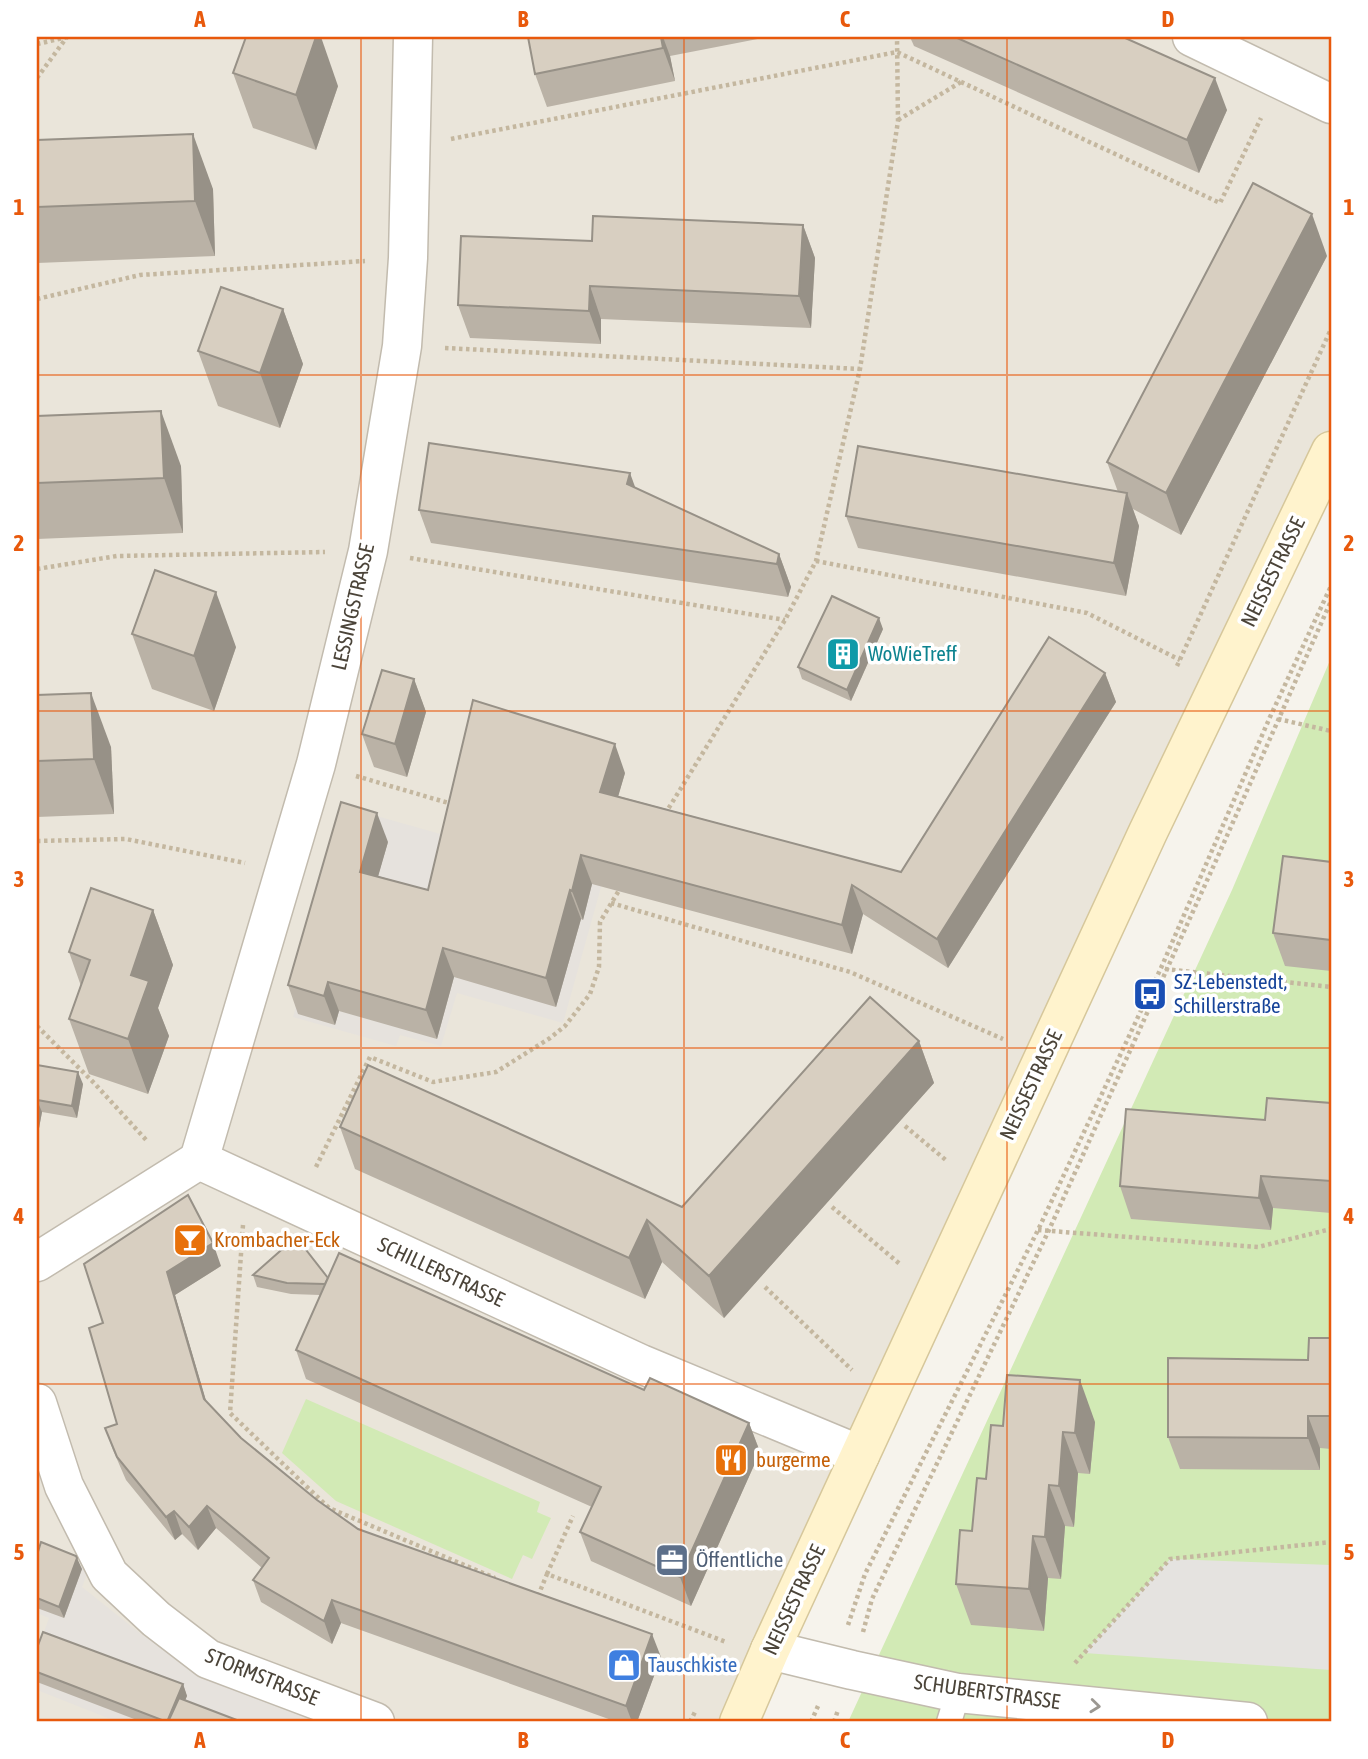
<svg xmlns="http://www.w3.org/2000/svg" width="1368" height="1759" font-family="'Asap Condensed',sans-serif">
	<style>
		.residential { fill: #eae5da }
		.industrial { fill: #e6e2dd }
		.green { fill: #d2eab5 }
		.parking { fill: #e5e3e0 }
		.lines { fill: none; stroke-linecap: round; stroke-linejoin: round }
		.lane-casing { stroke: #c2bbae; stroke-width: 27 }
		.street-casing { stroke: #c2bbae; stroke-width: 41 }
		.secondary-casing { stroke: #d6c79b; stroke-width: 41 }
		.path { stroke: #c4b79f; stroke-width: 4.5; stroke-dasharray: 3.5 3.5; stroke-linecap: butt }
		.lane { stroke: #fff; stroke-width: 24 }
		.street { stroke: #fff; stroke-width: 38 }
		.secondary { stroke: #fff3cd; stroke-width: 38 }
		.wall { fill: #bab2a6 }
		.shaded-wall { fill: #979187 }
		.building { fill: #d8cfc1; stroke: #979187; stroke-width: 2 }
		.oneway { stroke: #9c9892 }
		.grid { fill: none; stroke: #e8590c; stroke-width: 2; stroke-opacity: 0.55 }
		.labels { text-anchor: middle; stroke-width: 7; stroke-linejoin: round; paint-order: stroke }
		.street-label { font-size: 21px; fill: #4b4439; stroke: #fff }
		.culture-label { font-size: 21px; fill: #0d838f; stroke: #fff; text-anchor: start }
		.transit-label { font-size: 21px; fill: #164399; stroke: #fff; text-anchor: start }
		.food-label { font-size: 21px; fill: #c56008; stroke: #fff; text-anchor: start }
		.service-label { font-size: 21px; fill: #4e5e75; stroke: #fff; text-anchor: start }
		.shop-label { font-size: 21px; fill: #366cbe; stroke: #fff; text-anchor: start }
		.neatline { fill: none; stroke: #e8590c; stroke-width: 2.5 }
		.grid-label { font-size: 23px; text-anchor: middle; font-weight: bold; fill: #e8590c }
	</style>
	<rect width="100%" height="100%" fill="#f6f3ec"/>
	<path class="residential" d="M37 37H1331V437L746 1722H37Z"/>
	<g class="industrial">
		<path d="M352 809 603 880 563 1023 457 993 441 1046 400 1035 396 1046 293 1017Z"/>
		<path d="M41 1552 89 1569 82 1587 141 1634 203 1676 324 1722H118L37 1690V1652L49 1618 37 1613V1565Z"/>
	</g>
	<g class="green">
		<path d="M1331 658V1722H848L1232 890Z"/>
		<path d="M306 1399 540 1502 537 1512 551 1518 532 1559 523 1555 512 1579 336 1501 282 1453Z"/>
	</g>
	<path class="parking" d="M1170 1559 1331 1565V1670L1084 1653Z"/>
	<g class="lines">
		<g class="lane-casing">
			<path id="lane" d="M949 1722 958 1693"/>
		</g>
		<g class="street-casing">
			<g id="street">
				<path d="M1192 37 1331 104"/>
				<path d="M199 1160 316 764 368 551 402 346 408 258 413 37"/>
				<path d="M37 1262 199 1160 641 1364 860 1455"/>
				<path d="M37 1403 64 1486 109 1575 156 1619 208 1659 375 1722"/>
				<path d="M770 1650 852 1670 958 1693 1248 1722"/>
			</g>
		</g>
		<g class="secondary-casing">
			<path id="secondary" d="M739 1722 770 1650 1148 832 1331 451"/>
		</g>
		<g class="path">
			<path d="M37 44 68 37"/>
			<path d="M37 78 67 37"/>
			<path d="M898 120 961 82"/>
			<path d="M451 139 897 52 1220 203 1261 118"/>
			<path d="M37 299 140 275 365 261"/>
			<path d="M445 348 860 369"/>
			<path d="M410 558 785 620"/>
			<path d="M816 561 1087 613 1180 660"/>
			<path d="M37 569 117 556 325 552"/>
			<path d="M1177 666 1331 329"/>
			<path d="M1278 719 1331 731"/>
			<path d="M356 776 452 804"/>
			<path d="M665 814 785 620 816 561 860 369 898 121 897 37"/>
			<path d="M37 841 126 839 245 863"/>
			<path d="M611 903 850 972 1003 1039"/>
			<path d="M1165 969 1331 987"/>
			<path d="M37 1026 95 1084 148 1142"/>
			<path d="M905 1126 947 1161"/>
			<path d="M316 1167 370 1057 433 1082 496 1072 550 1038 565 1026 590 994 599 967 600 922 621 887"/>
			<path d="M832 1207 901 1265"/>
			<path d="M243 1225 230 1413 329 1508 495 1578"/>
			<path d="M1038 1230 1258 1247 1331 1229"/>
			<path d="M765 1287 852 1370"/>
			<path d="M547 1574 573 1516"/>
			<path d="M538 1596 547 1574 726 1642"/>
			<path d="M848 1625 865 1574 1038 1230 1161 968 1270 717 1331 586"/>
			<path d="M863 1632 872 1599 1049 1230 1214 865 1331 601"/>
			<path d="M1075 1663 1170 1559 1331 1542"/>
			<path d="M690 1722 696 1710"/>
			<path d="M811 1722 818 1706"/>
			<path d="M834 1722 838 1710"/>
		</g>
		<use href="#lane" class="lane"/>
		<use href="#street" class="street"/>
		<use href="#secondary" class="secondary"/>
	</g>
	<g class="wall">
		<path d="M528 37H768L670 56 675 81 547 107 535 74Z"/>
		<path d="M910 37H1123L1227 110 1199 173 914 46Z"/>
		<path d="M233 73 338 86 316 150 253 128Z"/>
		<path d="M37 140 213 189 215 256 37 263Z"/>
		<path d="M803 225 815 258 811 328 601 319V344L470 338 458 305 592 241Z"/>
		<path d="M1327 256 1181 535 1133 509 1139 526 1126 596 858 548 846 516 1118 492 1107 462Z"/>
		<path d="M283 309 303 364 280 428 218 406 198 351Z"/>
		<path d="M37 416 181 466 183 533 37 539Z"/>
		<path d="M636 489 779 554 791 587 788 597 431 543 419 510Z"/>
		<path d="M883 629 851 701 802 679 798 667Z"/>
		<path d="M132 634 236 647 214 711 152 689Z"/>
		<path d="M1105 673 1116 702 948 968 863 914 852 954 592 884 583 920 581 919 556 1007 454 977 437 1039 339 1011 335 1025 298 1014 288 985 388 842 378 876 428 890 625 773 618 796 901 872Z"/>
		<path d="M414 679 426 712 407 777 374 767 362 734Z"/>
		<path d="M37 695 111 747 114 814 37 817Z"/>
		<path d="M1331 862V971L1285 966 1273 933Z"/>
		<path d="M153 910 173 965 158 1008 169 1036 148 1094 89 1074 69 1019 81 986 69 952Z"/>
		<path d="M919 1041 934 1083 724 1318 662 1262 645 1299 355 1169 340 1127 682 1207Z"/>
		<path d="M37 1065 83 1084 77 1118 42 1112 37 1139Z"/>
		<path d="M1331 1103V1213L1273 1208 1271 1230 1131 1219 1120 1186 1265 1120Z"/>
		<path d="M221 1266 175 1295 206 1401 241 1438 317 1500 358 1529 661 1657 637 1722H617L341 1623 332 1644 261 1602 253 1580 262 1568 216 1528 198 1550 182 1534 175 1540 126 1480 113 1450 105 1428 117 1424 103 1323Z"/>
		<path d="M253 1275 328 1278 644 1390 749 1423 760 1452 691 1606 591 1561 580 1532 592 1507 306 1379 296 1350 320 1295 291 1294 257 1287Z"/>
		<path d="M1331 1338V1449L1320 1448V1470L1180 1469 1168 1437 1308 1360Z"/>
		<path d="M1095 1422 1090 1474 1078 1473 1074 1527 1065 1526 1061 1579 1048 1578 1044 1631 971 1625 956 1584 972 1531 986 1479 1003 1426Z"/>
		<path d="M37 1555 82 1569 64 1618 37 1608Z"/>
		<path d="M37 1648 183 1684 187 1696 185 1700 242 1722H142L37 1682Z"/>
	</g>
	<g class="shaded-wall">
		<path d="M316 37H321L338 86 316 150 296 95Z"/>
		<path d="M661 37H663L670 56 675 81 663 48Z"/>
		<path d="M1215 78 1227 110 1199 173 1187 140Z"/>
		<path d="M193 134 213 189 215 256 195 201Z"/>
		<path d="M1312 214 1327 256 1181 535 1166 493Z"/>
		<path d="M803 225 815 258 811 328 799 296Z"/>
		<path d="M590 286 601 319V344L589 311Z"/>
		<path d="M283 309 303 364 280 428 260 373Z"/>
		<path d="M161 411 181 466 183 533 164 478Z"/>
		<path d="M630 473 642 506 627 484Z"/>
		<path d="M1127 493 1139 526 1126 596 1114 563Z"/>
		<path d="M779 554 791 587 788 597 777 564Z"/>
		<path d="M216 592 236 647 214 711 194 656Z"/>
		<path d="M879 618 883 629 851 701 847 690Z"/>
		<path d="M1105 673 1116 702 948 968 937 939Z"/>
		<path d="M414 679 426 712 407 777 395 744Z"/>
		<path d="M91 693 111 747 114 814 94 759Z"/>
		<path d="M615 744 625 773 611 821 600 792Z"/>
		<path d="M377 813 388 842 371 901 360 872Z"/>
		<path d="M581 855 592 884 583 920 572 891Z"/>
		<path d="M852 885 863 914 852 954 842 925Z"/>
		<path d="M570 890 581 919 556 1007 546 978Z"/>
		<path d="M153 910 173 965 158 1008 169 1036 148 1094 128 1039 131 975Z"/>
		<path d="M443 948 454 977 437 1039 426 1010Z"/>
		<path d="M328 982 339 1011 335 1025 324 996Z"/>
		<path d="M919 1041 934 1083 724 1318 709 1276Z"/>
		<path d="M78 1072 83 1084 77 1118 72 1106Z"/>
		<path d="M37 1100 42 1112 37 1139Z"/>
		<path d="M1261 1176 1273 1208 1271 1230 1259 1198Z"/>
		<path d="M647 1220 662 1262 645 1299 629 1258Z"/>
		<path d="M213 1243 221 1266 175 1295 212 1421 204 1399 167 1272Z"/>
		<path d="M1080 1380 1095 1422 1090 1474 1075 1433Z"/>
		<path d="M1308 1416 1320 1448V1470L1308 1438Z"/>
		<path d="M749 1423 760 1452 691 1606 680 1577Z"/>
		<path d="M1063 1432 1078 1473 1074 1527 1059 1486Z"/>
		<path d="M1049 1485 1065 1526 1061 1579 1045 1537Z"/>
		<path d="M207 1506 216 1528 198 1550 189 1527Z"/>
		<path d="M174 1511 182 1534 175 1540 166 1517Z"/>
		<path d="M1033 1536 1048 1578 1044 1631 1029 1589Z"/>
		<path d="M77 1558 82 1569 64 1618 59 1607Z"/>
		<path d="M332 1600 341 1623 332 1644 324 1621Z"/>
		<path d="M652 1634 661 1657 637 1722H632L626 1706Z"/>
		<path d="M183 1684 187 1696 176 1722H168Z"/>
	</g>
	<g class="building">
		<path d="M246 37H316L296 95 233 73Z"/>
		<path d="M528 37H661L663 48 535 74Z"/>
		<path d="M955 37H1123L1215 78 1187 140Z"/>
		<path d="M193 134 195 201 37 207V140Z"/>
		<path d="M1253 183 1312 214 1166 493 1107 462Z"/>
		<path d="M593 216 803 225 799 296 590 286 589 311 458 305 461 236 592 241Z"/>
		<path d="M221 287 283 309 260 373 198 351Z"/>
		<path d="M161 411 164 478 37 483V416Z"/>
		<path d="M429 443 630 473 627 484 779 554 777 564 419 510Z"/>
		<path d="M858 446 1127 493 1114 563 846 516Z"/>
		<path d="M155 570 216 592 194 656 132 634Z"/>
		<path d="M832 596 879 618 847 690 798 667Z"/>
		<path d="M1049 637 1105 673 937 939 852 885 842 925 581 855 572 891 570 890 546 978 443 948 426 1010 328 982 324 996 288 985 341 802 377 813 360 872 428 890 473 700 615 744 600 792 901 872Z"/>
		<path d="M382 670 414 679 395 744 362 734Z"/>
		<path d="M91 693 94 759 37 761V695Z"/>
		<path d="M1283 856 1331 862V940L1273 933Z"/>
		<path d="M91 888 153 910 131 975 149 981 128 1039 69 1019 90 960 69 952Z"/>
		<path d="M870 997 919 1041 709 1276 647 1220 629 1258 340 1127 368 1065 682 1207Z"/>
		<path d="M37 1065 78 1072 72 1106 37 1100V1103Z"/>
		<path d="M1267 1098 1331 1103V1181L1261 1176 1259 1198 1120 1186 1126 1109 1265 1120Z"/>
		<path d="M188 1195 213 1243 167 1272 204 1399 241 1438 317 1500 358 1529 652 1634 626 1706 332 1600 324 1621 253 1580 269 1558 207 1506 189 1527 174 1511 166 1517 117 1457 105 1428 117 1424 89 1328 103 1323 84 1264Z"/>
		<path d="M296 1237 328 1278 325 1284 287 1283 253 1275Z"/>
		<path d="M339 1253 644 1390 650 1378 749 1423 680 1577 580 1532 601 1487 296 1350Z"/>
		<path d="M1309 1338H1331V1416H1308V1438L1168 1437V1358L1308 1360Z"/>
		<path d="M1007 1375 1080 1380 1075 1433 1063 1432 1059 1486 1049 1485 1045 1537 1033 1536 1029 1589 956 1584 960 1530 972 1531 977 1478 986 1479 991 1425 1003 1426Z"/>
		<path d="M41 1542 76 1556 77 1558 59 1607 37 1598V1555Z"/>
		<path d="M43 1632 183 1684 167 1722 37 1672V1648Z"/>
		<path d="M179 1698 242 1722H168Z"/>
	</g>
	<defs><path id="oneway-chevron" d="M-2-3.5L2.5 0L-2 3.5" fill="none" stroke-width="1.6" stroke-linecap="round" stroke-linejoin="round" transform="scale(1.75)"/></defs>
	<use class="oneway" href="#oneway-chevron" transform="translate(1095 1706) rotate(6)"/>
	<path class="grid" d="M361 37V1722M684 37V1722M1007 37V1722M37 375H1331M37 711H1331M37 1048H1331M37 1384H1331"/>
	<defs>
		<g id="building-square" transform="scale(1.75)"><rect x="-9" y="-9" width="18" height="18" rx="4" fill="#0f9aa8" stroke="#fff"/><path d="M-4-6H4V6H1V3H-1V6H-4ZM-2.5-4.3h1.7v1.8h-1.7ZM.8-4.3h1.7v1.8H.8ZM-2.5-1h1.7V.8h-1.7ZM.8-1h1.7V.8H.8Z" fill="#fff"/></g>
		<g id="bus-square" transform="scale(1.75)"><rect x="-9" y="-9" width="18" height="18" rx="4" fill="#1a4fb4" stroke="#fff"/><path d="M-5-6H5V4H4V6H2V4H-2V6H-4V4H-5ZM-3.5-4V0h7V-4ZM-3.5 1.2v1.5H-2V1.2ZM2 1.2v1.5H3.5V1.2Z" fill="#fff"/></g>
		<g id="bar-square" transform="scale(1.75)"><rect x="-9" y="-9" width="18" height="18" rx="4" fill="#e8710a" stroke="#fff"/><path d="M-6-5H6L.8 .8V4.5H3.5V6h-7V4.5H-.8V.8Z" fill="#fff"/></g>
		<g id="restaurant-square" transform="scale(1.75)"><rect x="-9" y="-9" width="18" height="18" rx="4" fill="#e8710a" stroke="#fff"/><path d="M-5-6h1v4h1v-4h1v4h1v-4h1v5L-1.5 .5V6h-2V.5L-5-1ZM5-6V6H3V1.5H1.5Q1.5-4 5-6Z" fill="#fff"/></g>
		<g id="office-square" transform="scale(1.75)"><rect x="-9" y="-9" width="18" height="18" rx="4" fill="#5c6f8a" stroke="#fff"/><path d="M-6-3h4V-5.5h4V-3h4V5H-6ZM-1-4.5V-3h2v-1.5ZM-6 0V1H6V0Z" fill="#fff"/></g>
		<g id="shop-square" transform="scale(1.75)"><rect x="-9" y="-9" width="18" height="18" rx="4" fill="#3f7fe0" stroke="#fff"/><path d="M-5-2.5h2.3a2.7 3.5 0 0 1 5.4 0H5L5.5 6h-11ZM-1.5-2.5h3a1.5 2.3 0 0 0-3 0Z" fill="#fff"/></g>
	</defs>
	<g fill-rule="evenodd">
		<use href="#building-square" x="843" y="654"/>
		<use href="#bus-square" x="1150" y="994"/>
		<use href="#bar-square" x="190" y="1240"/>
		<use href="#restaurant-square" x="731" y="1460"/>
		<use href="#office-square" x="672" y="1560"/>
		<use href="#shop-square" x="624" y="1665"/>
	</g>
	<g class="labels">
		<g class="street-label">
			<text transform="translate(1273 572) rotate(-64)" y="7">NEISSESTRASSE</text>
			<text transform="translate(353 607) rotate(-77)" y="7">LESSINGSTRASSE</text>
			<text transform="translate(1031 1085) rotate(-65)" y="7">NEISSESTRASSE</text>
			<text transform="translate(441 1272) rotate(25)" y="7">SCHILLERSTRASSE</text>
			<text transform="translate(794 1600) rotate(-65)" y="7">NEISSESTRASSE</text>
			<text transform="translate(262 1677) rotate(22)" y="7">STORMSTRASSE</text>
			<text transform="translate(987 1692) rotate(8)" y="7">SCHUBERTSTRASSE</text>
		</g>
		<g class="culture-label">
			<text x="868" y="661">WoWieTreff</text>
		</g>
		<g class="transit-label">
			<text x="1174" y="989">SZ-Lebenstedt,<tspan x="1174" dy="24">Schillerstraße</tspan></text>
		</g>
		<g class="food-label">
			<text x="214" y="1247">Krombacher-Eck</text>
			<text x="756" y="1467">burgerme</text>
		</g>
		<g class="service-label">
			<text x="696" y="1567">Öffentliche</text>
		</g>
		<g class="shop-label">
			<text x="648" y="1672">Tauschkiste</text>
		</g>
	</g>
	<rect width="1368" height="1759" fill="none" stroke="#ffffff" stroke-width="77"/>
	<rect x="38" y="38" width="1292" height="1682" class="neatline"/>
	<g class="grid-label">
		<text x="200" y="27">A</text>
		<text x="523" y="27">B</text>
		<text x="845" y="27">C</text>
		<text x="1168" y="27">D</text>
		<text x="19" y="215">1</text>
		<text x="1349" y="215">1</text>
		<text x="19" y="551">2</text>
		<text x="1349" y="551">2</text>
		<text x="19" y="887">3</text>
		<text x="1349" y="887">3</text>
		<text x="19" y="1224">4</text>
		<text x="1349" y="1224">4</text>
		<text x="19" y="1560">5</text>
		<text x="1349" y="1560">5</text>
		<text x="200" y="1748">A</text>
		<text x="523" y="1748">B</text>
		<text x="845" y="1748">C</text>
		<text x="1168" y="1748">D</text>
	</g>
</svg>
